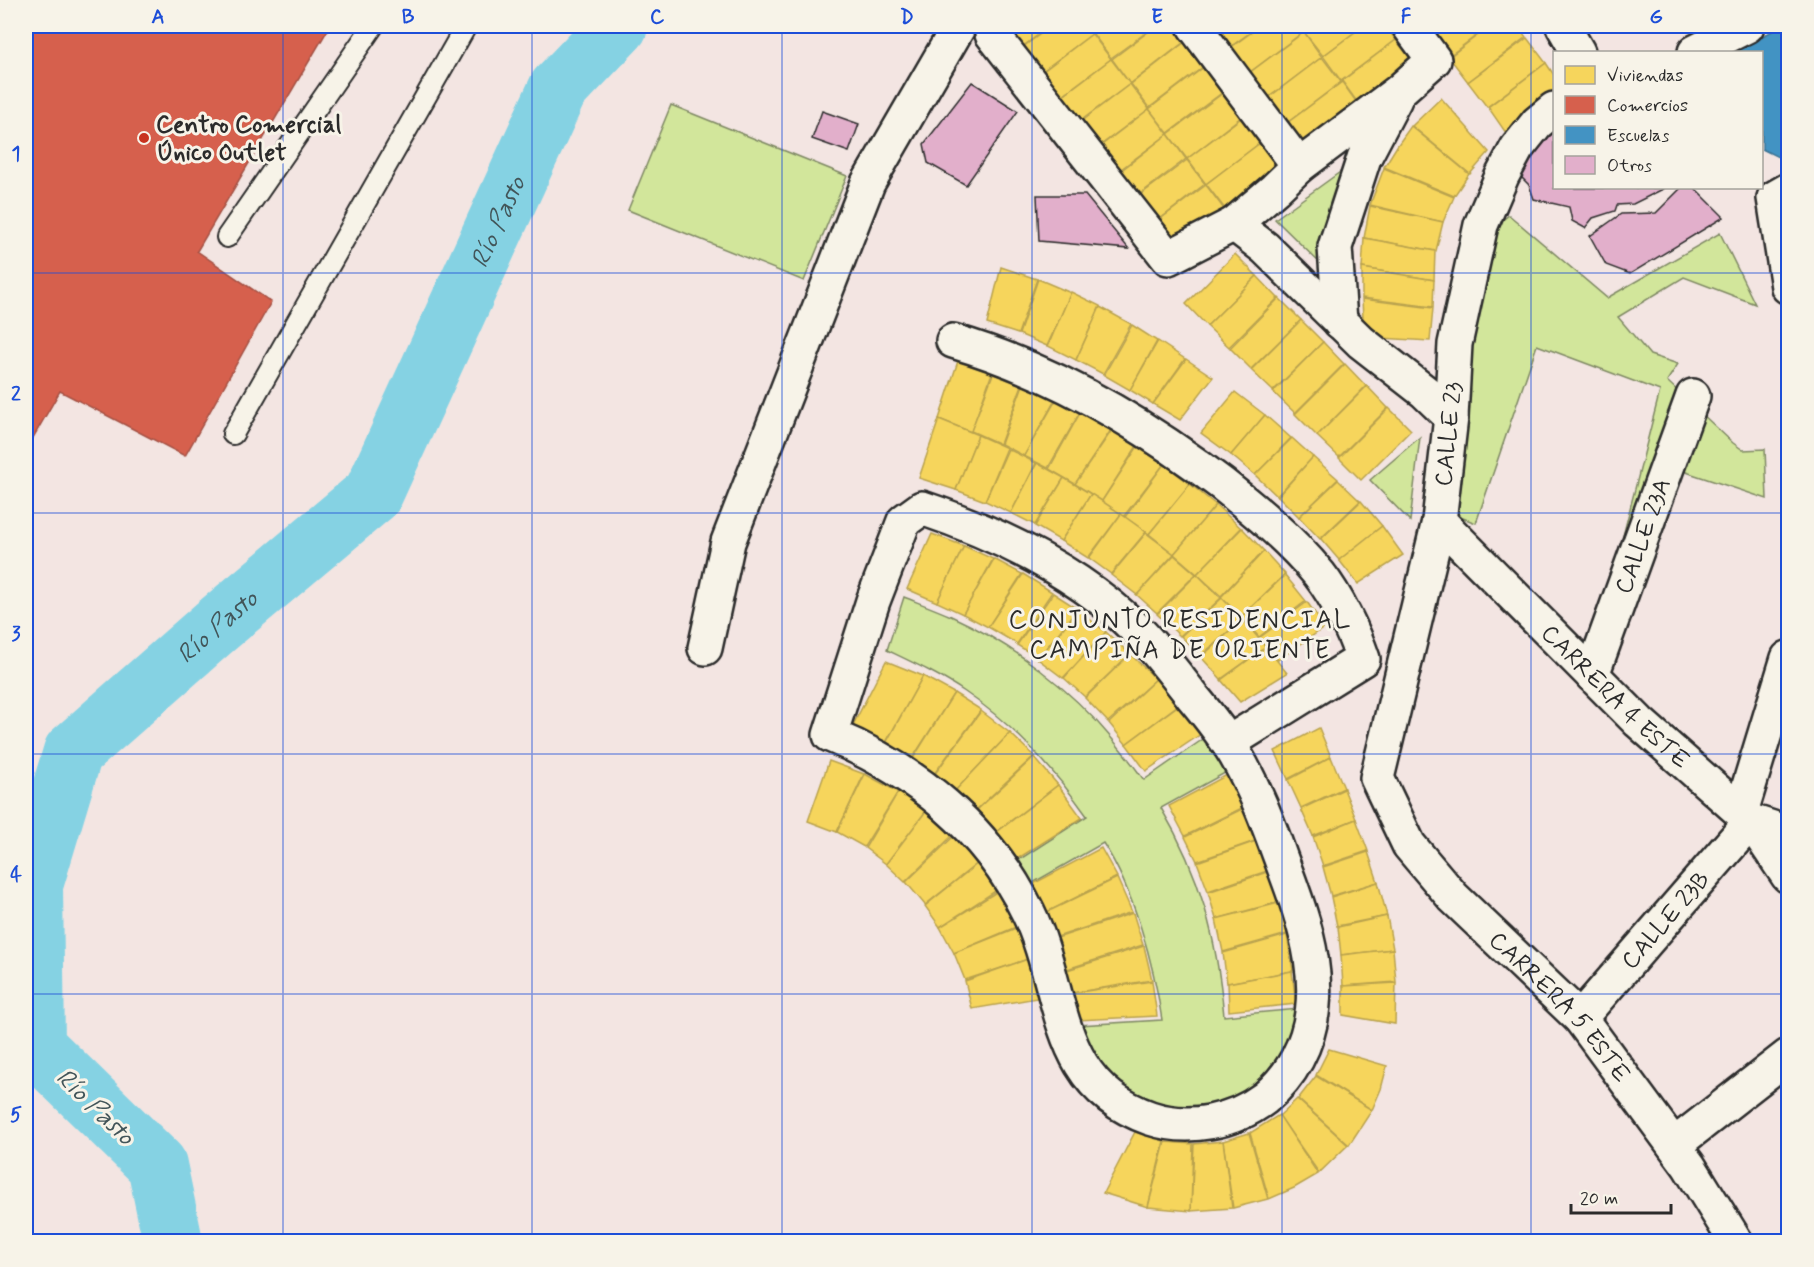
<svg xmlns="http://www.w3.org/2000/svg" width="1814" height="1267" font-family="Mynerve,sans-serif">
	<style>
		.green { fill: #d2e69b; stroke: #7e8863; stroke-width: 1.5 }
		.homes { fill: #f6d55c; stroke: #b9a24d; stroke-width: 1.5 }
		.shops { fill: #d6604d; stroke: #a35043; stroke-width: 1.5 }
		.schools { fill: #4393c3; stroke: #3c7495; stroke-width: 1.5 }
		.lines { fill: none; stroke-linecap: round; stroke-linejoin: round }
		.river { stroke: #85d2e3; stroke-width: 60 }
		.building { fill: #e2afcb; stroke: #2b2b2b; stroke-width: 1.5 }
		.service-casing { stroke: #2b2b2b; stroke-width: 24 }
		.minor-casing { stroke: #2b2b2b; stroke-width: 38 }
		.service { stroke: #f7f3e8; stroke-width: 20 }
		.minor { stroke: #f7f3e8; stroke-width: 33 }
		.grid { fill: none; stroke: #1d4ed8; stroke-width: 1.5; stroke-opacity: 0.55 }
		.poi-dot { fill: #c8321e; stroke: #f7f3e8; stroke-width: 2 }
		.labels { text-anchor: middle; stroke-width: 6; stroke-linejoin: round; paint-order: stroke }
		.poi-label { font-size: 24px; font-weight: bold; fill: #2b2b2b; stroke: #f7f3e8; text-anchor: start }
		.street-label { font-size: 24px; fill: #2b2b2b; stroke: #f7f3e8 }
		.water-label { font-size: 26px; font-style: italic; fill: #425559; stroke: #f7f3e8 }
		.neighbourhood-label { font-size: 26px; letter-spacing: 1.5px; fill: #2b2b2b; stroke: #f7f3e8 }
		.neatline { fill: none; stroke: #1d4ed8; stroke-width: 2 }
		.grid-label { font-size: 20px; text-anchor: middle; font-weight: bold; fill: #1d4ed8 }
	</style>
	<rect width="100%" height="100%" fill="#f3e5e2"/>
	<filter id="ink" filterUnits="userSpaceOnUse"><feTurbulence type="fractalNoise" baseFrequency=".0167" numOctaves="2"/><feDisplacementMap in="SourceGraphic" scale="12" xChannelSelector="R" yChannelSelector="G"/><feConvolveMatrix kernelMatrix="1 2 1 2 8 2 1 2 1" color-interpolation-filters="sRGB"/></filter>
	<g filter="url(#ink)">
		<g class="green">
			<path d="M671 105 847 176 804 281 628 210Z"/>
			<path d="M1354 162 1329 272 1275 219Z"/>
			<path d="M1509 215 1607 298 1720 233 1755 304 1684 277 1618 317 1650 355 1678 364 1667 381 1733 443 1743 450 1765 449 1767 499 1671 467 1598 634 1660 391 1537 345 1476 523 1447 512 1468 285 1496 225Z"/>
			<path d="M1420 437 1410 521 1370 480Z"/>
			<path d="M904 597C919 603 935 609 951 616 1012 644 1070 688 1113 740 1124 753 1134 766 1144 780L1212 733 1234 768 1161 808C1201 875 1217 939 1224 1016L1299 1009 1289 1046 1262 1082 1225 1103 1191 1109 1156 1104 1123 1087 1108 1075 1096 1059 1079 1025 1162 1020C1154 965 1134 890 1103 843L1031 884 1017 861 1087 816C1053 768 1014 725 965 692 940 675 914 663 887 650Z"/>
		</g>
		<g class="homes">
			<path d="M1000 26H1050L1018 50Z"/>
			<path d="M1051 26H1086L1092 34 1037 75 1019 50Z"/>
			<path d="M1103 26H1155L1111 58 1093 34Z"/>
			<path d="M1156 26H1172L1184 42 1130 84 1112 59Z"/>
			<path d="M1213 26H1259L1230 47Z"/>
			<path d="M1260 26H1299L1303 32 1249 73 1230 48Z"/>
			<path d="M1312 26H1363L1323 56 1304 32Z"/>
			<path d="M1363 26H1385L1396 40 1341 81 1323 56Z"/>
			<path d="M1438 26H1489L1449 56 1430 31Z"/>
			<path d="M1490 26H1518L1526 37 1468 82 1449 57Z"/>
			<path d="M1304 32 1322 57 1268 98 1249 73Z"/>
			<path d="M1092 34 1111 59 1056 100 1038 75Z"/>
			<path d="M1527 38 1546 63 1487 107 1468 82Z"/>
			<path d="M1396 40 1415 65 1360 106 1342 81Z"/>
			<path d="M1185 42 1203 67 1149 108 1131 84Z"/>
			<path d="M1322 57 1341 82 1287 123 1268 98Z"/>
			<path d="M1111 59 1130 84 1075 125 1057 100Z"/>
			<path d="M1546 63 1554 75V96L1506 133 1488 107Z"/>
			<path d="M1204 67 1223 92 1168 133 1149 109Z"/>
			<path d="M1342 82 1360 107 1306 148 1287 123Z"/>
			<path d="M1130 84 1149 109 1094 150 1076 125Z"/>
			<path d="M1223 93 1241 117 1187 159 1168 134Z"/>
			<path d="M1441 98 1489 152 1470 174 1412 126Z"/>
			<path d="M1149 109 1168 134 1113 175 1094 151Z"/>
			<path d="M1241 118 1260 143 1206 184 1187 159Z"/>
			<path d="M1411 126 1469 174 1454 196 1384 167 1397 146Z"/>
			<path d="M1168 134 1186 159 1132 200 1114 176Z"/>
			<path d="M1260 143 1279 168 1225 209 1206 184Z"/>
			<path d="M1187 160 1205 184 1151 226 1132 201Z"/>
			<path d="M1384 168 1454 197 1443 222 1370 205Z"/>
			<path d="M1206 185 1224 209 1170 251 1151 226Z"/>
			<path d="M1370 206 1443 222 1436 251 1364 238Z"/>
			<path d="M1364 238 1435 251 1434 280 1362 268Z"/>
			<path d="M1235 254 1257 276 1207 326 1186 304Z"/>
			<path d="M1001 267 1037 279 1018 334 987 324Z"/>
			<path d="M1362 268 1434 280 1433 307 1362 298Z"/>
			<path d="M1257 276 1278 298 1229 347 1207 326Z"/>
			<path d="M1038 279 1071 293 1047 346 1019 334Z"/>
			<path d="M1071 292 1100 306 1076 360 1048 346Z"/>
			<path d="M1279 298 1301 320 1251 369 1230 348Z"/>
			<path d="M1362 299 1433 308 1430 341 1364 337Z"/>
			<path d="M1100 307 1131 324 1103 374 1076 360Z"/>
			<path d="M1301 320 1323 342 1273 391 1251 370Z"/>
			<path d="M1132 325 1157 341 1130 390 1104 375Z"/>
			<path d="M1158 341 1185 359 1153 404 1130 390Z"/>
			<path d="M1323 342 1344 364 1295 413 1273 392Z"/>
			<path d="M1186 359 1213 377 1180 420 1153 404Z"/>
			<path d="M958 361 992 373 971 432 939 419Z"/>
			<path d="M1345 364 1366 386 1317 436 1295 414Z"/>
			<path d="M993 374 1022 385 1000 444 971 431Z"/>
			<path d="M1023 385 1055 400 1024 456 1001 444Z"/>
			<path d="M1367 386 1388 408 1339 457 1317 436Z"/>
			<path d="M1235 392 1265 415 1231 455 1201 433Z"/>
			<path d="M1056 400 1080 412 1048 468 1024 456Z"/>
			<path d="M1389 408 1411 430 1361 480 1339 458Z"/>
			<path d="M1080 413 1111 430 1075 484 1049 469Z"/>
			<path d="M1265 415 1291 438 1255 475 1231 455Z"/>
			<path d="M939 419 978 435 956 490 919 478Z"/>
			<path d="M1112 430 1137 446 1102 501 1075 484Z"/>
			<path d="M978 435 1007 448 985 501 956 490Z"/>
			<path d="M1292 438 1313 457 1277 496 1255 475Z"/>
			<path d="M1138 446 1164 464 1124 516 1102 501Z"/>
			<path d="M1008 449 1036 463 1011 513 985 501Z"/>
			<path d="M1313 457 1338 479 1299 517 1278 496Z"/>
			<path d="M1037 463 1064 478 1035 525 1011 513Z"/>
			<path d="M1164 464 1190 484 1149 534 1125 517Z"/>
			<path d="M1064 478 1091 494 1061 541 1035 526Z"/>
			<path d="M1338 480 1360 501 1320 539 1299 517Z"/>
			<path d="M1190 484 1216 505 1174 554 1149 534Z"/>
			<path d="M1091 494 1121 514 1088 558 1061 541Z"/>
			<path d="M1361 501 1382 526 1339 560 1321 539Z"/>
			<path d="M1216 505 1241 528 1197 574 1174 554Z"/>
			<path d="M1121 514 1146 532 1111 574 1089 558Z"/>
			<path d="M1382 526 1403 555 1358 584 1339 560Z"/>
			<path d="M1242 528 1264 551 1221 596 1197 574Z"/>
			<path d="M1146 533 1174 554 1137 595 1111 575Z"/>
			<path d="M932 534 964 546 937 602 907 589Z"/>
			<path d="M964 546 993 559 963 614 937 602Z"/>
			<path d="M1264 551 1285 574 1241 617 1221 597Z"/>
			<path d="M1174 555 1196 574 1157 613 1137 595Z"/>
			<path d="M994 559 1022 574 988 627 963 614Z"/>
			<path d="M1023 574 1052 592 1017 644 988 627Z"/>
			<path d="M1197 574 1221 598 1180 636 1157 614Z"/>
			<path d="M1285 575 1306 601 1259 637 1241 617Z"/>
			<path d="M1053 593 1078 609 1038 658 1017 645Z"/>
			<path d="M1222 598 1243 620 1200 656 1181 636Z"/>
			<path d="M1307 602 1325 627 1278 660 1259 638Z"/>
			<path d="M1078 610 1106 632 1063 678 1038 659Z"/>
			<path d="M1243 620 1266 647 1221 679 1201 657Z"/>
			<path d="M1106 632 1130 654 1085 697 1064 678Z"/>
			<path d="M1266 647 1287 673 1240 702 1221 680Z"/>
			<path d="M1130 654 1156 679 1108 722 1085 698Z"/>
			<path d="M886 661 923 676 885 744 851 729Z"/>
			<path d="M923 676 954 693 912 759 885 745Z"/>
			<path d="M1156 679 1178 705 1126 744 1109 723Z"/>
			<path d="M954 693 981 710 934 774 912 760Z"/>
			<path d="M1179 705 1201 734 1146 771 1126 744Z"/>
			<path d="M981 711 1010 733 955 791 934 775Z"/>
			<path d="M1319 728 1331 757 1288 779 1275 751Z"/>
			<path d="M1010 733 1034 756 976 810 955 791Z"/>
			<path d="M1034 757 1058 785 996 832 977 810Z"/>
			<path d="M1331 757 1344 788 1301 808 1288 780Z"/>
			<path d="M829 761 864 774 837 832 808 821Z"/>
			<path d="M865 774 898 792 864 847 837 832Z"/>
			<path d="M1227 775 1244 807 1185 836 1169 806Z"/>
			<path d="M1058 785 1082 818 1017 859 997 832Z"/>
			<path d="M1344 789 1356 819 1313 836 1301 809Z"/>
			<path d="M898 792 926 811 886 864 865 848Z"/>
			<path d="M1244 808 1258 840 1197 861 1185 837Z"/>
			<path d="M926 811 953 835 905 882 886 864Z"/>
			<path d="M1356 819 1368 851 1323 866 1313 837Z"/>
			<path d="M954 836 978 863 925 905 906 882Z"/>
			<path d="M1259 840 1270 870 1208 891 1197 862Z"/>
			<path d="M1101 848 1117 877 1047 912 1033 884Z"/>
			<path d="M1368 852 1378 882 1331 896 1323 867Z"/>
			<path d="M978 863 997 890 940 927 925 906Z"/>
			<path d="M1270 871 1279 902 1216 919 1208 892Z"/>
			<path d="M1117 878 1132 912 1057 937 1047 912Z"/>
			<path d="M1378 882 1387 916 1337 926 1331 897Z"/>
			<path d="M998 891 1016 927 954 953 940 927Z"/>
			<path d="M1279 903 1287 934 1223 952 1216 919Z"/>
			<path d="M1133 913 1143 945 1067 969 1057 938Z"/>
			<path d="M1387 916 1393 949 1341 955 1338 927Z"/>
			<path d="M1016 928 1028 959 965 980 954 953Z"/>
			<path d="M1287 935 1293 971 1227 983 1223 953Z"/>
			<path d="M1144 946 1152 980 1072 993 1067 970Z"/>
			<path d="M1393 949 1396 982 1343 986 1341 955Z"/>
			<path d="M1028 959 1037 998 972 1009 965 981Z"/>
			<path d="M1292 971 1296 1004 1229 1011 1228 983Z"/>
			<path d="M1152 981 1157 1016 1077 1020 1073 993Z"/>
			<path d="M1396 983 1395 1024 1343 1015V986Z"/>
			<path d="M1329 1049 1387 1066 1381 1089 1372 1110 1316 1075Z"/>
			<path d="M1316 1076 1372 1110 1349 1145 1298 1099Z"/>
			<path d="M1297 1099 1348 1145 1319 1173 1279 1116Z"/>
			<path d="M1279 1115 1318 1174 1294 1188 1269 1199 1250 1133Z"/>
			<path d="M1135 1132 1164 1141 1148 1207 1103 1193Z"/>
			<path d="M1249 1133 1268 1199 1233 1208 1223 1141Z"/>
			<path d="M1223 1141 1232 1208 1191 1211 1194 1144Z"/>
			<path d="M1165 1142 1193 1144 1191 1211 1148 1207Z"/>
		</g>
		<path class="shops" d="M26 26H330L197 251 271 302 185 456 60 391 26 450Z"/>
		<path class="schools" d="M1782 26H1788V162L1762 149V52H1732Z"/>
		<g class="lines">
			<path class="river" id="s1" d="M173 1242 157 1165 35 1046 33 885 73 752 215 627 373 494 558 89 618 26"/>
		</g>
		<g class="building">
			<path d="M972 82 1018 111 966 185 928 163 924 144Z"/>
			<path d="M1554 110V188H1665L1633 204 1617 205 1615 211 1593 218 1585 228 1572 221 1569 207 1534 199 1529 185 1512 168Z"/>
			<path d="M822 111 859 124 849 152 812 139Z"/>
			<path d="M1681 188H1695L1724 217 1630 274 1606 265 1590 236 1621 214 1656 213Z"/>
			<path d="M1037 195H1085L1129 249 1039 241Z"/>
		</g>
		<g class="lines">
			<g class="service-casing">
				<g id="service">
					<path d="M227 237 373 26"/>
					<path d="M233 434 466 26"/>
				</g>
			</g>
			<g class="minor-casing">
				<g id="minor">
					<path d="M1194 26 1299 166"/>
					<path d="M1563 26 1578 52"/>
					<path d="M992 34 1168 258 1234 224 1275 189 1299 166 1398 92 1434 60 1409 26"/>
					<path d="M1695 52 1747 26"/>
					<path id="s2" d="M1554 109 1537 123 1517 148 1502 176 1481 225 1455 344 1451 417 1439 521 1377 778 1409 845 1453 897 1580 1018 1689 1166 1736 1242"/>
					<path d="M1788 190 1774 198 1788 287"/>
					<path d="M1234 224 1265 248 1361 342 1425 392 1451 417"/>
					<path d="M1340 322 1335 247 1364 158 1395 99"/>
					<path d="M953 341C1051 370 1141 422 1222 484 1256 511 1291 540 1319 574 1337 597 1354 632 1363 659L1228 743"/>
					<path d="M922 508C999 534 1079 572 1138 631 1158 651 1175 674 1193 697 1208 715 1223 734 1235 754 1255 788 1268 823 1281 859 1305 923 1332 994 1297 1059 1289 1074 1278 1087 1265 1098 1233 1122 1189 1131 1150 1118 1051 1084 1066 990 1028 912 987 828 915 770 830 735L873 601 904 521Z"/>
					<path id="s3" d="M1439 521 1639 722 1751 821 1788 876"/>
					<path d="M705 648 728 542 868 183 959 26"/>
					<path id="s4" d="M1592 675 1693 396"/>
					<path d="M1741 812 1788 658"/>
					<path id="s5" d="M1580 1018 1751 821 1788 833"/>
					<path d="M1674 1145 1788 1056"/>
				</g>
			</g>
			<use href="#service" class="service"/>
			<use href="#minor" class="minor"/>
		</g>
	</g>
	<path class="grid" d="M283 26V1242M532 26V1242M782 26V1242M1032 26V1242M1282 26V1242M1531 26V1242M26 273H1788M26 513H1788M26 754H1788M26 994H1788"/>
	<circle class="poi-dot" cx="144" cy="138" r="6"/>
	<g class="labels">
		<g class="poi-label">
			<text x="156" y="132">Centro Comercial<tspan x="156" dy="28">Único Outlet</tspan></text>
		</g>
		<g class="street-label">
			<text transform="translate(1448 434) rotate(-84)" y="8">CALLE 23</text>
			<text dy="8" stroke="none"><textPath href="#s4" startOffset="148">CALLE 23A</textPath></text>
			<text dy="8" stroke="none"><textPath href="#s3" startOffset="249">CARRERA 4 ESTE</textPath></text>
			<text dy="8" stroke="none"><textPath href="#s5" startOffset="130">CALLE 23B</textPath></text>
			<text dy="8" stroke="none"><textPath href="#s2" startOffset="999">CARRERA 5 ESTE</textPath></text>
		</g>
		<g class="water-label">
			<text dy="9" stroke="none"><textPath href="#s1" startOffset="1244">Río Pasto</textPath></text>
			<text dy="9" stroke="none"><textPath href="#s1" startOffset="740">Río Pasto</textPath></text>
			<text transform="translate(96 1106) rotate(44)" y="9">Río Pasto</text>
		</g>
		<g class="neighbourhood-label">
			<text x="1180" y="628">CONJUNTO RESIDENCIAL<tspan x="1180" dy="30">CAMPIÑA DE ORIENTE</tspan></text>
		</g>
	</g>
	<rect width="1814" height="1267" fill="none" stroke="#f7f3e8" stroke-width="66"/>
	<rect x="1553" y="51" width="210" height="138" fill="#f7f3e8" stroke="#a5a39c" stroke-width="1.5"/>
	<rect x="1565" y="66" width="30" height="18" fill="#f6d55c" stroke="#a5a39c" stroke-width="1.5"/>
	<text x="1607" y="81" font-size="18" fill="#2b2b2b">Viviendas</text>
	<rect x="1565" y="96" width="30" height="18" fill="#d6604d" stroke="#a5a39c" stroke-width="1.5"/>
	<text x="1607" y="111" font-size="18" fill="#2b2b2b">Comercios</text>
	<rect x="1565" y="126" width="30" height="18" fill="#4393c3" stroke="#a5a39c" stroke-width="1.5"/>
	<text x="1607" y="141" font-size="18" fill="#2b2b2b">Escuelas</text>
	<rect x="1565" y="156" width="30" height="18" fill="#e2afcb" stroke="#a5a39c" stroke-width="1.5"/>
	<text x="1607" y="171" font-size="18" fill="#2b2b2b">Otros</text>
	<path d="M1571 1204v9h100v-9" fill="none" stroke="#2b2b2b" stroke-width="3"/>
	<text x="1580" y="1204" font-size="18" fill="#2b2b2b" stroke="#f7f3e8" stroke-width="4.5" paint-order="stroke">20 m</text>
	<rect x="33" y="33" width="1748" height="1201" class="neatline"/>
	<g class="grid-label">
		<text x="158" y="23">A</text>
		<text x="408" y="23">B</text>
		<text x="657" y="23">C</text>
		<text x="907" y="23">D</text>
		<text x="1157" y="23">E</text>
		<text x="1406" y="23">F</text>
		<text x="1656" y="23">G</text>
		<text x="16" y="160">1</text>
		<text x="16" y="400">2</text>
		<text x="16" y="640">3</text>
		<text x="16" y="881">4</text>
		<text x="16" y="1121">5</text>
	</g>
</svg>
